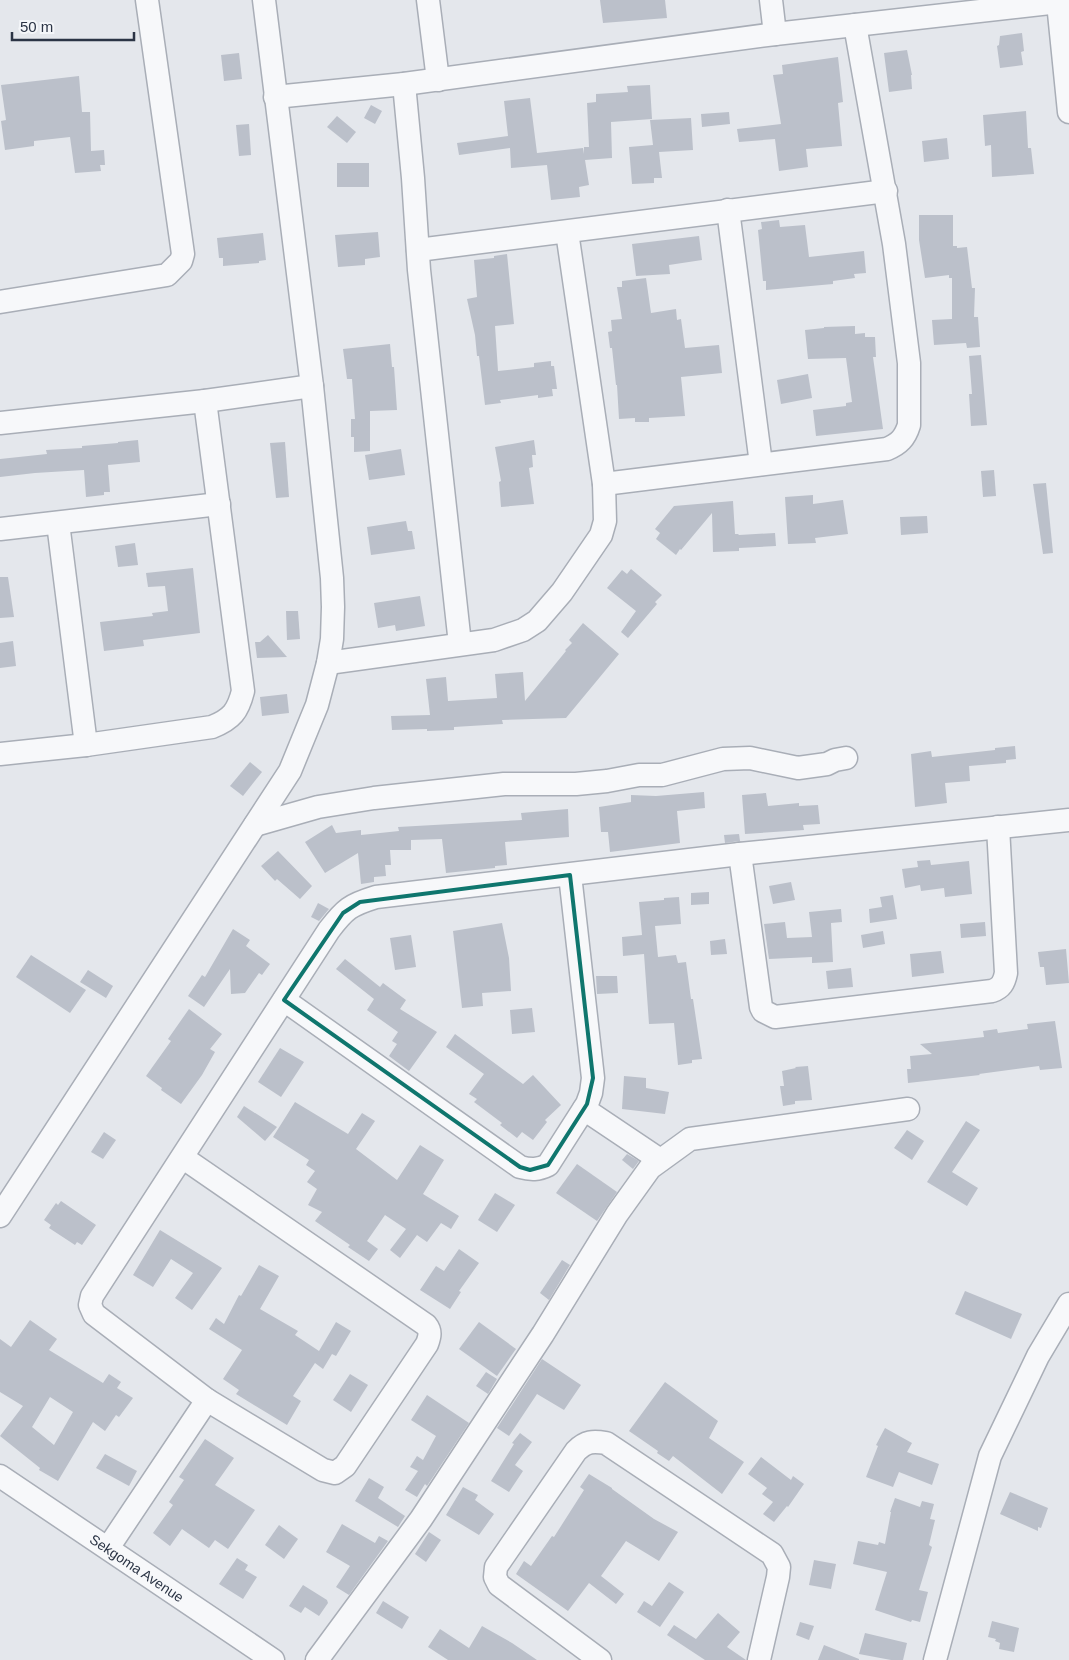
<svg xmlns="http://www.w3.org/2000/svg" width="1069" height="1660" font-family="Helvetica,sans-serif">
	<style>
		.building { fill: #bbc0ca; fill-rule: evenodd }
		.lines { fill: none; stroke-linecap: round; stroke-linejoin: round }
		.minor-casing { stroke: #a9aeb7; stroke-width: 25 }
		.minor { stroke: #f7f8fa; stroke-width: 22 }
		.marked { fill: none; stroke: #0f766e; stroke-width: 4; stroke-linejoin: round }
		.labels { text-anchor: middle; stroke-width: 5; stroke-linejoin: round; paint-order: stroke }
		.street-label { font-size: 14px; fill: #2b3445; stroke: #f4f6f9 }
	</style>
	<rect width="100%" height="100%" fill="#e4e7ec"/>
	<g class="building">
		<path d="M600 0H665L667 18 603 23Z"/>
		<path d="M1022 33 1024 51 1021 52 1023 65 1000 68 997 46 999 45 1000 36Z"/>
		<path d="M907 50 912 75H911L912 89 889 92 884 53Z"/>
		<path d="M239 53 242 79 224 81 221 55Z"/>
		<path d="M838 57 843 102 838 103 842 146 806 149 808 167 779 171 775 139 739 142 737 129 781 124 773 75 783 74 782 65Z"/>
		<path d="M79 76 82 112H90L91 151 104 150 105 165H100L101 171 75 173 70 137 34 141V146L5 150 1 121 6 120 1 85Z"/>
		<path d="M650 85 652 119 611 122 612 158 585 160 589 185 579 187 580 197 551 200 547 165 511 168 510 148 459 155 457 143 508 136 504 101 530 98 537 153 583 148 584 154V147H589L587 103 596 102V94L628 92 627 86Z"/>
		<path d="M371 105 382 111 375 124 364 118Z"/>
		<path d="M1026 111 1028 148H1031L1034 174 992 177 991 145 985 146 983 115Z"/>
		<path d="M729 112 730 124 702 127 701 114Z"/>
		<path d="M337 116 356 132 347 143 327 127Z"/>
		<path d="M691 118 693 150 659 152 662 178H654V183L632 184 629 147 653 145 650 120Z"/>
		<path d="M249 124 251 155 239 156 236 125Z"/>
		<path d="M947 138 949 159 924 162 922 141Z"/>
		<rect x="337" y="163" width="32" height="24"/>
		<path d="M919 215H953V246H957V248L967 247 972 288H975L974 317H978L980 347 967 348 966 343 934 345 932 320 952 319V278H949V275L925 278 919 240Z"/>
		<path d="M779 220 780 227 805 225 809 257 864 251 866 273 854 274 855 278 833 281V284L766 290V281H763L758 230 762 229 761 222Z"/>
		<path d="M378 232 380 257 365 259V265L338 267 335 235Z"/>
		<path d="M263 233 266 260 259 261V263L223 266V258H219L217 238Z"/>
		<path d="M699 236 702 260 669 265 670 274 636 276 632 244Z"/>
		<path d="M507 254 514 324 495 326 498 371 534 367V363L551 361V366H554L557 389H552L553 396 538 398V395L500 400 501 403 485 405 479 356H477L475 335 467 299 477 297 474 260 494 258V256Z"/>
		<path d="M646 278 651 313 676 309 677 320 681 319 685 348 719 345 722 373 681 377 685 416 649 418V422H635V418L619 419 617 385H616L612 348H610L608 332 612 331 611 320 622 319 617 287H622V281Z"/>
		<path d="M855 326V334L865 333V337H875L876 357H873L883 429 816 436 813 410 846 406V403L852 402 846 358 808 359 805 330 824 328V327Z"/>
		<path d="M390 344 392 367H394L397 410 370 411V451L354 452V437H351V419H355L352 379H347L343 349Z"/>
		<path d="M981 355 987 425 971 426 969 394H972L969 356Z"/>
		<path d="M808 374 812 398 781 404 777 380Z"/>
		<path d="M138 440 140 462 108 465 110 492H104V495L86 497 84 470 35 473 0 477V459L47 454 46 450 82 448V446L118 443V442Z"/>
		<path d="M534 440 536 455H532L533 467 529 468 534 504 501 507 499 482 501 481 495 447Z"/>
		<path d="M285 442 289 497 276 498 270 443Z"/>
		<path d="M401 449 405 475 369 480 365 455Z"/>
		<path d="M994 470 996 496 983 497 981 471Z"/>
		<path d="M1046 483 1053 553 1043 554 1033 484Z"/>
		<path d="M813 495V504L843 500 848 534 815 538 816 543 788 544 785 497Z"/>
		<path d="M733 501 735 534H738L739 535 775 533 776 546 739 548V551L713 552 712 513 681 550 680 549 676 555 656 539 660 533 655 529 674 506Z"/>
		<path d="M927 516 928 533 901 535 900 517Z"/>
		<path d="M406 521 408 531H412L415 549 371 555 367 527Z"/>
		<path d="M135 543 138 565 118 567 115 546Z"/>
		<path d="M193 568 200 633 143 640 144 646 104 651 100 622 153 616 152 613 168 611 165 586 148 587 146 573Z"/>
		<path d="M631 569 662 595 655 602 657 604 628 638 621 632 636 611 607 588 622 570 627 574Z"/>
		<path d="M0 577H8L14 617 0 618Z"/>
		<path d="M420 596 425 626 396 631 395 625 378 628 374 603Z"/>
		<path d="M286 611H298L300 639 287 640Z"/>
		<path d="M583 623 619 654 566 718 502 720 503 724 454 727V730L427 731V729L392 730 391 716 430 715 426 679 446 677 448 701 497 698 495 674 523 672 525 701 566 651 565 650 572 643 569 640Z"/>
		<path d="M268 635 287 657 257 658 255 642H260Z"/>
		<path d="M13 641 16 666 0 668V643Z"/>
		<path d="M287 694 289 713 262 716 260 697Z"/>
		<path d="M1015 746 1016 759 1006 760V763L969 766 970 781 945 783 947 803 915 807 911 754 931 751 932 757 995 750V748Z"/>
		<path d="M250 762 262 772 243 796 230 786Z"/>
		<path d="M704 792 705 808 677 811 680 843 610 852 608 832H601L599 807 631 802V795L656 796Z"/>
		<path d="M766 793 768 806 799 803V806L818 805 820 824 803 825 804 830 745 834 742 795Z"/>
		<path d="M568 809 569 837 505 842 507 865 495 866V868L446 873 442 839 411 840V850H390L391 865H385L386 876 374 877V882L361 884 358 853 325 873 305 842 332 825 336 833 361 830V835L399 831 398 827 522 820 521 813Z"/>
		<path d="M739 834 740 841 725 843 724 835Z"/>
		<path d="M278 851 312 886 300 899 277 879 275 881 261 866Z"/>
		<path d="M930 860 931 865 969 861 972 894 945 897 944 888 921 891 920 885 905 888 902 869 918 867 917 861Z"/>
		<path d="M791 882 795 900 773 904 769 886Z"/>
		<path d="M709 892V904L691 905V893Z"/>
		<path d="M893 895 897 919 870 923 869 909 882 907 880 897Z"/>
		<path d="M679 897 681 924 655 926 658 957 676 955 678 963 686 962 691 999H693L702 1059 692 1060V1063L678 1065 674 1023 649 1024 644 954 623 956 622 937 642 935 639 902 664 900V898Z"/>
		<path d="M318 903 329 909 319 921 311 917Z"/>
		<path d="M841 909 842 922 831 923 833 962 812 963V957L769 959 764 924 785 922 787 938 812 937 809 912Z"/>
		<path d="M985 922 986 936 961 938 960 924Z"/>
		<path d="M502 923 509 958 511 991 482 993 483 1006 462 1008 453 931Z"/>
		<path d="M233 929 250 940 246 946 270 964 262 975 259 973 245 993 231 994 230 969 204 1007 188 996 202 975 205 977Z"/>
		<path d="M883 931 885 944 863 948 861 935Z"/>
		<path d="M411 935 416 967 395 970 390 938Z"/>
		<path d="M725 939 727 954 711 955 710 941Z"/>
		<path d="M1066 949 1069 983 1046 985 1044 967H1040L1038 952Z"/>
		<path d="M941 951 944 973 912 977 910 954Z"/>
		<path d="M31 955 86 990 70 1013 16 977Z"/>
		<path d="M345 959 380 987 383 983 406 1000 400 1009 437 1032 409 1071 389 1056 397 1044 392 1041 398 1032 367 1010 374 999 336 969Z"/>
		<path d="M851 968 853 987 828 989 826 971Z"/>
		<path d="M88 970 113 986 106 998 80 982Z"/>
		<path d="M596 976H617L618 993 597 994Z"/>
		<path d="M532 1008 535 1032 512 1034 510 1010Z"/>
		<path d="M189 1009 222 1034 210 1049 215 1052 202 1075 181 1104 161 1090 162 1088 146 1076 171 1041 168 1039Z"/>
		<path d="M1055 1021 1062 1068 1040 1070 1039 1066 979 1074 980 1075 908 1083 907 1069H911L910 1056 932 1054 920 1044 984 1037 983 1031 997 1029 998 1033 1028 1029 1027 1024Z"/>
		<path d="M455 1034 523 1084 533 1075 561 1105 545 1120 547 1122 533 1140 522 1132 517 1138 500 1125 502 1123 474 1102 477 1099 469 1094 484 1074 446 1047Z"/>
		<path d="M280 1048 304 1062 281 1097 258 1082Z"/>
		<path d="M808 1066 812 1100 795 1101V1104L783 1106 780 1086H784L782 1071 796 1068 795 1067Z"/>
		<path d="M624 1076 646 1078V1088L669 1092 665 1114 622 1109Z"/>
		<path d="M295 1102 348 1134 362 1113 375 1121 356 1149 397 1180 420 1145 444 1160 423 1194 459 1216 451 1229 441 1223 427 1242 417 1235 400 1258 390 1250 406 1229 385 1215 367 1241 378 1249 369 1261 348 1247 350 1245 315 1221 322 1212 308 1205 317 1189 307 1182 315 1171 306 1165 309 1160 273 1137Z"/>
		<path d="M244 1106 277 1127 265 1141 237 1117Z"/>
		<path d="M966 1121 980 1130 952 1172 978 1188 967 1206 927 1182Z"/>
		<path d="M907 1130 924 1141 912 1160 894 1148Z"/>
		<path d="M104 1132 116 1140 103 1159 91 1152Z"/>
		<path d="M627 1154 639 1161 633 1169 622 1160Z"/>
		<path d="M577 1164 617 1192 597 1221 556 1193Z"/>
		<path d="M495 1193 515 1205 497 1232 478 1220Z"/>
		<path d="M61 1201 96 1225 82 1245 77 1242 75 1245 49 1228 51 1225 44 1220 56 1203 58 1205Z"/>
		<path d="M160 1230 222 1268 192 1310 175 1298 193 1273 171 1259 153 1287 133 1275Z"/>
		<path d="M459 1249 479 1263 459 1291 461 1292 450 1309 420 1290 436 1266 444 1271Z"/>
		<path d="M562 1260 570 1265 549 1300 540 1293Z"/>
		<path d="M259 1265 279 1276 260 1309 298 1331 295 1335 319 1351 336 1322 351 1331 336 1356 332 1354 323 1369 315 1363 293 1396 301 1401 287 1425 236 1394 239 1390 223 1379 242 1350 209 1329 216 1318 224 1324 239 1295 241 1296Z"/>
		<path d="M965 1291 1022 1314 1011 1339 955 1314Z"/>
		<path d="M30 1320 57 1339 49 1350 103 1383 109 1374 121 1382 117 1388 133 1398 119 1417 116 1415 105 1431 93 1422 58 1481 39 1470 40 1468 0 1436 23 1406 0 1392V1339L11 1347ZM50 1397 73 1412 54 1445 32 1427Z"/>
		<path d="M479 1322 516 1349 497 1376 459 1349Z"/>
		<path d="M542 1359 581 1385 564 1410 537 1394 509 1436 497 1428Z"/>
		<path d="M486 1372 497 1379 488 1394 476 1386Z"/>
		<path d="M350 1374 368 1385 351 1412 333 1400Z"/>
		<path d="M665 1382 718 1421 709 1438 744 1462 722 1494 673 1456 669 1461 657 1453 658 1451 629 1431Z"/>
		<path d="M427 1395 469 1423 427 1486 425 1484 417 1497 405 1490 418 1471 410 1467 417 1456 423 1460 436 1436 411 1420Z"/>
		<path d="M885 1428 912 1443 907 1452 939 1464 932 1485 899 1472 893 1487 866 1477 878 1446 876 1445Z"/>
		<path d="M520 1433 532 1442 515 1465 523 1471 509 1492 491 1481 514 1444 512 1443Z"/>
		<path d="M205 1439 234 1458 215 1485 255 1510 228 1549 215 1540 209 1548 182 1529 170 1546 153 1533 173 1505 169 1502 184 1480 179 1477Z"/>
		<path d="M105 1454 137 1471 129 1486 96 1468Z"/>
		<path d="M761 1457 791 1480 793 1476 804 1484 788 1507 787 1506 774 1522 763 1514 773 1502 762 1494 767 1488 748 1474Z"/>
		<path d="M589 1474 612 1488V1489L654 1519 678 1532 659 1561 626 1541 601 1576 624 1594 616 1604 589 1583 568 1611 516 1574 524 1561 531 1566 552 1536 554 1537 584 1490 580 1487Z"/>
		<path d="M369 1478 384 1487 378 1498 405 1516 398 1527 355 1501Z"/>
		<path d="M463 1487 478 1495 475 1500 494 1514 479 1535 446 1515Z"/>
		<path d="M1010 1492 1048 1508 1041 1528 1038 1527V1531L1000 1514Z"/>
		<path d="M895 1498 920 1507 922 1501 934 1504 930 1519 935 1520 929 1545 932 1547 919 1590 928 1592 920 1622 912 1620 911 1622 875 1610 887 1572 853 1564 858 1541 878 1545 879 1542 885 1544 891 1512H890Z"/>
		<path d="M342 1524 375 1543 379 1536 388 1541 349 1595 336 1587 350 1566 326 1552Z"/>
		<path d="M279 1525 298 1539 284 1559 265 1545Z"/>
		<path d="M429 1532 441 1540 426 1562 415 1554Z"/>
		<path d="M237 1558 248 1565 245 1570 257 1577 243 1599 219 1584Z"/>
		<path d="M814 1560 836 1564 831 1589 809 1585Z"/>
		<path d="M669 1582 684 1592 660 1627 637 1612 644 1601 652 1606Z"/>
		<path d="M303 1585 327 1600 328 1603 319 1616 305 1607 301 1613 289 1606Z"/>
		<path d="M383 1601 409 1617 402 1629 376 1613Z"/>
		<path d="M718 1613 740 1632 727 1647 746 1660H705L667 1635 674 1625 696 1639Z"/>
		<path d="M992 1621 1019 1628 1014 1652 999 1649 1000 1643 995 1641 996 1639 988 1637Z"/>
		<path d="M800 1622 814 1626 809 1640 796 1635Z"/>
		<path d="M482 1626 512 1643 537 1660H448L428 1647 440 1629 469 1648Z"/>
		<path d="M865 1633 907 1643 903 1660H891L859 1654Z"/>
		<path d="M824 1645 859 1659V1660H818Z"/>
	</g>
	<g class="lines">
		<g class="minor-casing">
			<g id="minor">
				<path d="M428 0 438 80"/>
				<path d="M771 0 775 34"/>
				<path d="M1058 3 1069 112"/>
				<path d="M404 84 413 178 419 270 460 644"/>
				<path d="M275 97 404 84 775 34 1069 1"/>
				<path d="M728 210 761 464"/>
				<path d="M418 250 886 191"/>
				<path d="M0 302 167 275 181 261 183 254 147 0"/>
				<path d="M0 423 205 401 312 386"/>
				<path d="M604 484 887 449C899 444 905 438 909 425V363L894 244 855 25"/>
				<path d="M58 523 86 745"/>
				<path d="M0 529 219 504"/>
				<path d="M328 663 494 640 523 630 537 621 562 592 601 535 605 521 604 484 567 232"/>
				<path d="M0 754 86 745 212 727C232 719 238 711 243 691L205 401"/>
				<path d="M255 825 318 807 374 798 504 784H576L607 781 639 775H662L723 759 750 758 798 768 827 764 835 760 846 758"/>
				<path d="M740 854 761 1007 763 1011 775 1017 992 991C1001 988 1004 983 1006 973L998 827"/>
				<path d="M284 1000 520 1167C531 1170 538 1170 548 1165L587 1104 591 1093 593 1078 570 875"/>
				<path d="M584 1109 660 1160"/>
				<path d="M182 1157 426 1325C431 1331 430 1336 427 1344L345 1466 335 1473 323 1470 207 1400 94 1314 90 1305 92 1296 329 930C345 909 350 905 376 897L740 854 1069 820"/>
				<path d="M0 1216 290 771 317 705 328 663 332 639 333 607 332 578 312 386 264 0"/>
				<path id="s1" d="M0 1476 273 1660"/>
				<path d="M108 1548 207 1400"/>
				<path d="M317 1660 421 1519 543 1334 617 1214 650 1168 690 1139 908 1109"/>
				<path d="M600 1660 499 1585 495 1577 496 1567 576 1451C586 1441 593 1441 606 1443L772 1554 779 1567 778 1577 759 1660"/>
				<path d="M935 1660 990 1456 1038 1356 1069 1304"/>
			</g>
		</g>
		<use href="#minor" class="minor"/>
	</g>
	<path class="marked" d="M570 875 593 1078 587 1104 548 1165 530 1170 520 1167 284 1000 343 913 360 902Z"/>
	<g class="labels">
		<g class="street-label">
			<text dy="5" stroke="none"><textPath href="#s1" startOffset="165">Sekgoma Avenue</textPath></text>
		</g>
	</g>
	<path d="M12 32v8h122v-8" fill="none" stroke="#2b3445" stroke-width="2.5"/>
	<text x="20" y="32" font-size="15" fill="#2b3445" stroke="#f4f6f9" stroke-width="4" paint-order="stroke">50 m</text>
</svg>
